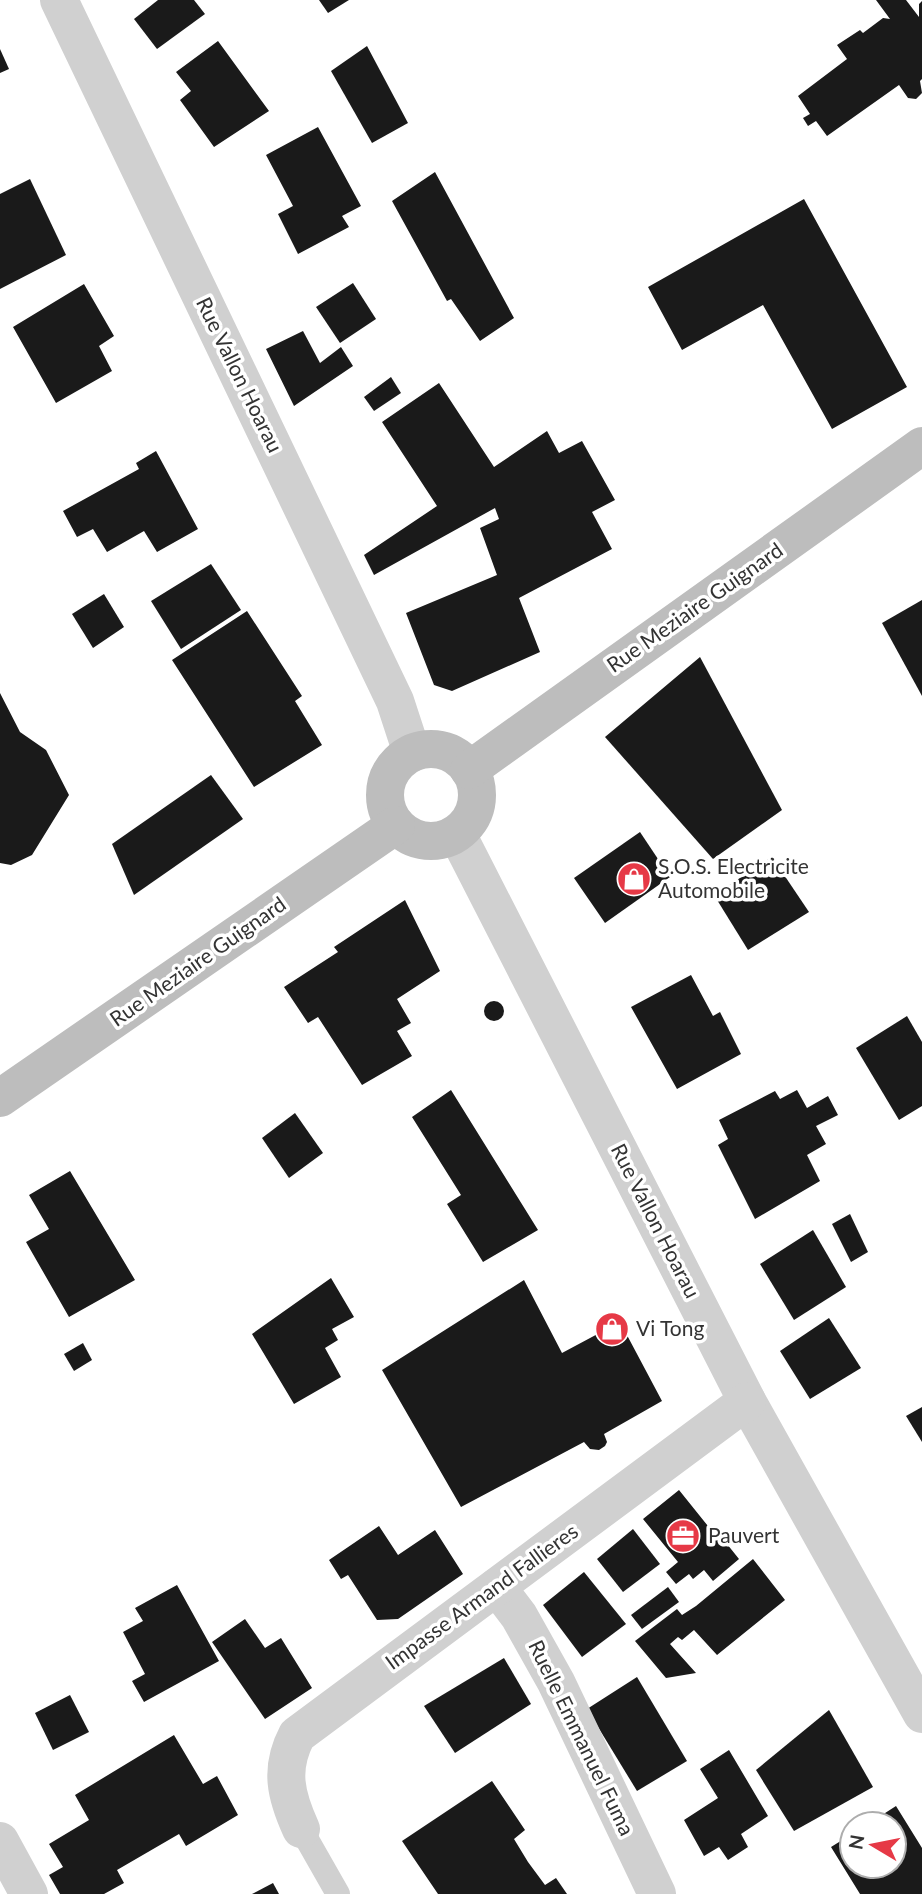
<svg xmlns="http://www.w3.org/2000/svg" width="922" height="1894" font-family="Lato,sans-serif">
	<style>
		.building { fill: #1a1a1a }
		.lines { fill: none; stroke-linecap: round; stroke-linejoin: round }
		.lane { stroke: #d0d0d0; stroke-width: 24 }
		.street { stroke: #d0d0d0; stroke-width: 38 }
		.secondary { stroke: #bdbdbd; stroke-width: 38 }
		.labels { text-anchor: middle; stroke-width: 7; stroke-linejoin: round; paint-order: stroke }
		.street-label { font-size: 21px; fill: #333; stroke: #fff }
		.poi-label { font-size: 21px; fill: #333; stroke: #fff; text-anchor: start }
	</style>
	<rect width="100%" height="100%" fill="#fff"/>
	<g class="building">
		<path d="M158 0H194L205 14 157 49 134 19Z"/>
		<path d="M319 0H349L328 13Z"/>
		<path d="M876 0H906L919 17V4L922 1V79L920 81 922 93 916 99 908 98 899 85 827 136 816 121 808 126 803 118 810 114 798 96 847 59 837 45 860 30 863 33 883 18 890 19Z"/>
		<path d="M218 41 269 111 214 147 180 100 191 91 176 72Z"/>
		<path d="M367 46 408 123 372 143 331 71Z"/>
		<path d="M0 49 9 69 0 73Z"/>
		<path d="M318 127 361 206 342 216 349 227 298 254 278 214 293 206 266 155Z"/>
		<path d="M435 172 514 318 480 341 451 299 447 301 392 201Z"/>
		<path d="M30 179 66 255 0 289V194Z"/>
		<path d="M804 199 907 387 832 429 763 305 682 350 648 287Z"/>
		<path d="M353 283 376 319 340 343 316 307Z"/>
		<path d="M84 284 114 336 99 346 112 371 56 403 13 327Z"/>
		<path d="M303 331 320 363 341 347 353 366 294 406 266 349Z"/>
		<path d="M391 377 401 393 374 411 364 397Z"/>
		<path d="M439 383 494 467 547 431 559 453 582 441 615 500 592 512 612 549 519 598 540 652 452 691 434 685 406 613 497 575 480 528 499 519 495 508 374 575 364 555 437 506 382 422Z"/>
		<path d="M156 451 198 529 157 552 144 531 107 552 93 529 77 537 63 511 139 469 136 463Z"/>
		<path d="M211 564 241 610 181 649 151 601Z"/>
		<path d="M104 594 124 627 93 648 72 614Z"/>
		<path d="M922 600V696L882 623Z"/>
		<path d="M247 611 302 696 295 701 322 745 254 787 172 660Z"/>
		<path d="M700 657 782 810 713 859 605 737Z"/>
		<path d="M0 693 20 732 46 750 69 795 32 855 11 865 0 863Z"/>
		<path d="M211 775 243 819 134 895 112 844Z"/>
		<path d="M640 832 670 877 605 923 574 878Z"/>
		<path d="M772 857 809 912 748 950 714 895Z"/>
		<path d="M405 900 440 971 397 999 411 1023 397 1031 412 1056 362 1085 318 1017 308 1023 284 987 338 952 334 947Z"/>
		<path d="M691 975 713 1016 720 1012 741 1054 677 1089 631 1007Z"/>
		<circle cx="494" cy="1011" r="10"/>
		<path d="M907 1016 922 1042V1106L899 1120 856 1048Z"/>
		<path d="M451 1090 538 1230 483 1262 447 1204 461 1195 412 1117Z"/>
		<path d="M797 1090 807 1108 828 1096 838 1115 816 1126 826 1144 807 1155 820 1181 755 1219 718 1145 728 1139 719 1120 775 1091 780 1099Z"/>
		<path d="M295 1113 323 1153 289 1178 262 1138Z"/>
		<path d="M70 1171 135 1280 69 1317 26 1242 49 1229 29 1195Z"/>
		<path d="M850 1214 868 1252 851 1262 832 1224Z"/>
		<path d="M813 1230 846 1287 794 1320 760 1264Z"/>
		<path d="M331 1278 354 1317 332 1329 338 1340 325 1348 341 1377 294 1404 252 1334Z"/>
		<path d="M524 1280 562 1353 620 1322 662 1401 604 1434 607 1442 605 1446 599 1450 590 1449 584 1442 461 1507 382 1370Z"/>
		<path d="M829 1318 861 1368 810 1399 780 1351Z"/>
		<path d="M83 1343 92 1360 74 1371 64 1354Z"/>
		<path d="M922 1407V1442L906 1416Z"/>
		<path d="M679 1490 724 1546 727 1544 739 1559 713 1581 704 1570 693 1579 689 1574 676 1584 666 1572 678 1562 643 1519Z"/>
		<path d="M379 1526 398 1555 435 1530 463 1574 398 1619 377 1620 348 1575 341 1579 329 1560Z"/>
		<path d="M633 1529 660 1564 623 1592 597 1559Z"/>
		<path d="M753 1559 785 1600 717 1655 694 1630 682 1640 678 1637 670 1644 696 1673 666 1678 635 1641 677 1609 682 1615 696 1606Z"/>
		<path d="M584 1572 626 1624 582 1657 543 1605Z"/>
		<path d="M177 1585 219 1661 144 1702 132 1681 145 1674 123 1632 143 1621 135 1608Z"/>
		<path d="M668 1587 679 1602 642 1629 631 1615Z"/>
		<path d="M245 1619 265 1648 281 1638 312 1688 265 1719 212 1642Z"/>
		<path d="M504 1658 531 1704 455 1753 424 1706Z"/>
		<path d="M637 1677 687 1761 637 1791 587 1709Z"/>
		<path d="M70 1695 89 1732 53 1750 35 1713Z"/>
		<path d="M829 1710 873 1787 794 1831 756 1770Z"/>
		<path d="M174 1735 203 1784 217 1776 238 1815 186 1846 179 1834 117 1870 124 1883 104 1894H60L49 1875 63 1867 49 1844 89 1820 75 1795Z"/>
		<path d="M729 1750 768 1816 741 1834 748 1847 728 1860 719 1847 704 1856 684 1820 718 1798 700 1769Z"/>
		<path d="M492 1781 525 1830 514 1839 528 1862 545 1885 556 1878 567 1894H438L402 1841Z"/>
		<path d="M896 1806 922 1848V1894H860L831 1847 852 1834V1866H894V1824H868Z"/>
		<path d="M273 1883 279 1894H252Z"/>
	</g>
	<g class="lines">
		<path class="lane" d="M301 1829 338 1894"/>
		<g class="street">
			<path d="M59 0 395 701 412 753"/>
			<path d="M457 834 747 1401 922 1714"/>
			<path d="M497 1587 519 1616 556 1682 657 1894"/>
			<path d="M301 1829C286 1796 279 1769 297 1735L747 1401"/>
			<path d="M0 1841 29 1894"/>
		</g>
		<g class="secondary">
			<circle cx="431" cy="795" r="46"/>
			<path d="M469 770 922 446"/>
			<path d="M0 1098 396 825"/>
		</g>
	</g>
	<defs>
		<g id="shop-disc" transform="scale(1.75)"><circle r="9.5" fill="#e63946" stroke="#fff"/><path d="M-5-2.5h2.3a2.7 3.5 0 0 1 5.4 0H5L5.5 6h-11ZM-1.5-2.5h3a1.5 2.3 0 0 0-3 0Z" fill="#fff"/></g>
		<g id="office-disc" transform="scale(1.75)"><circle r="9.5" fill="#e63946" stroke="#fff"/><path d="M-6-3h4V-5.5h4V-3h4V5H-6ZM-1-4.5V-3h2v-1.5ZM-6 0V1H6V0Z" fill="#fff"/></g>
	</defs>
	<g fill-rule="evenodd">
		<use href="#shop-disc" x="634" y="879"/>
		<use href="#shop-disc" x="612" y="1329"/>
		<use href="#office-disc" x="683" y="1536"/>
	</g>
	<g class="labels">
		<g class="street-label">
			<text transform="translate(239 375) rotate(64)" y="7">Rue Vallon Hoarau</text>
			<text transform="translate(695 608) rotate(-35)" y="7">Rue Meziaire Guignard</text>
			<text transform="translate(198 962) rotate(-35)" y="7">Rue Meziaire Guignard</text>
			<text transform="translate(655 1221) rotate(63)" y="7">Rue Vallon Hoarau</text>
			<text transform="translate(482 1597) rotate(-36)" y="7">Impasse Armand Fallieres</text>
			<text transform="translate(581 1738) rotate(64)" y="7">Ruelle Emmanuel Fuma</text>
		</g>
		<g class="poi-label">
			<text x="658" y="874">S.O.S. Electricite<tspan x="658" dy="24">Automobile</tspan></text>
			<text x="636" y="1336">Vi Tong</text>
			<text x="708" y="1543">Pauvert</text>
		</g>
	</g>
	<g transform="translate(873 1845) rotate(280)"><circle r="33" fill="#ffffff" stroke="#adadad" stroke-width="2"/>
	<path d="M0-5L12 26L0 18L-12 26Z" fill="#e63946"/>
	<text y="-10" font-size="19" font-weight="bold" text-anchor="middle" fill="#333333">N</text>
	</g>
</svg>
